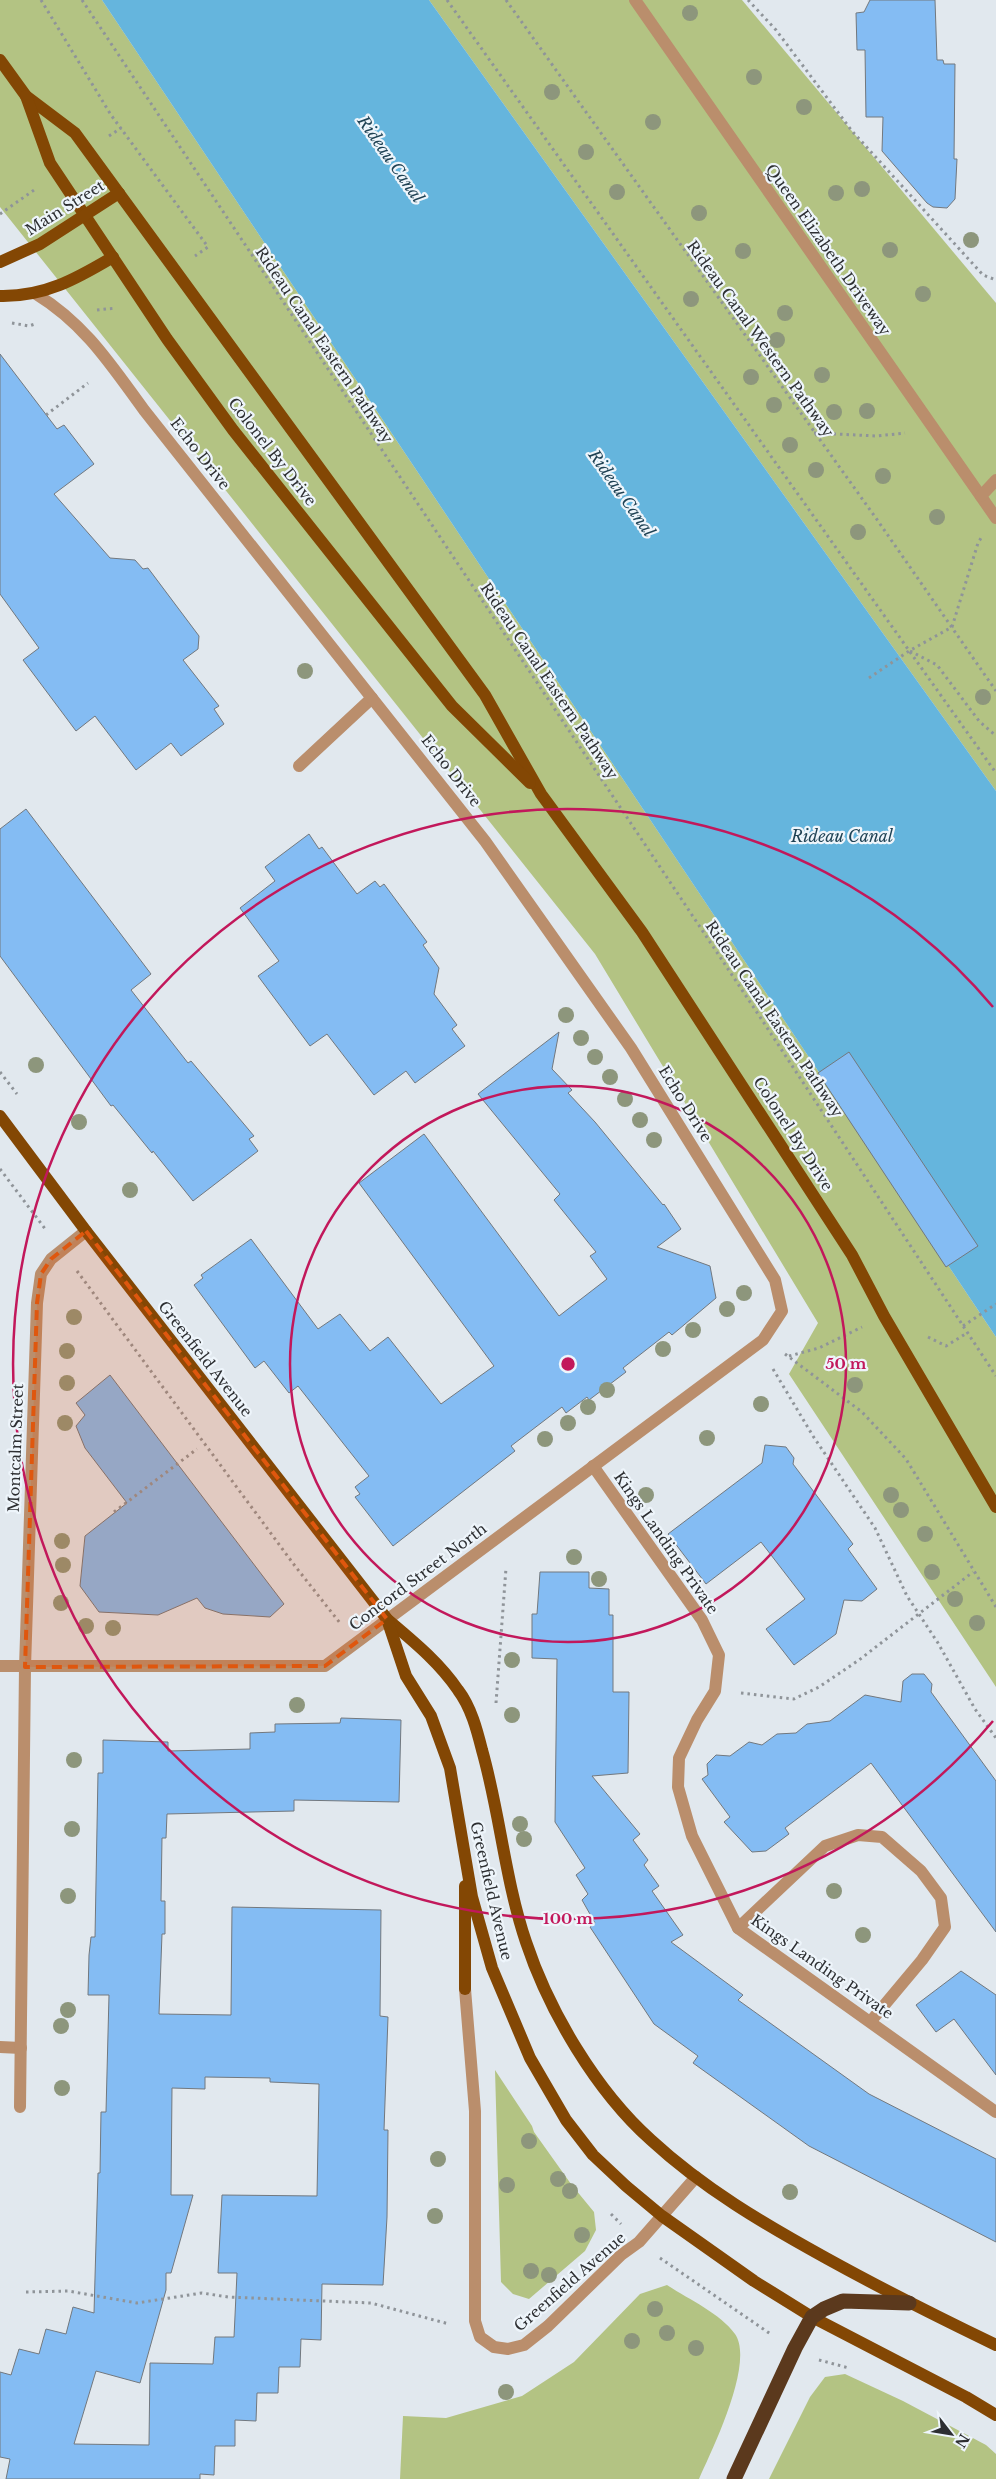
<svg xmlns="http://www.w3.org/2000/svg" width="996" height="2479" font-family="'Libre Baskerville',serif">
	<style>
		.green { fill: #b3c383 }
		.water { fill: #65b5dd }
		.building { fill: #84bcf3; stroke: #72787e; fill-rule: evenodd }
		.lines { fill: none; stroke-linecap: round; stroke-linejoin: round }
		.path { stroke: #8f9499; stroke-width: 3; stroke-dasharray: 2.5 4; stroke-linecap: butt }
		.minor { stroke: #ba8e6c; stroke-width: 12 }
		.major { stroke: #834704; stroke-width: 12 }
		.highway { stroke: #5b391d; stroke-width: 15 }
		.tree { fill: #8d967c }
		.marked { fill: #df570e; fill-opacity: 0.2; stroke: #df570e; stroke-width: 4; stroke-dasharray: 10 6; stroke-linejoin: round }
		.ring { fill: none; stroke: #c2185b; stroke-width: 2.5 }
		.labels { text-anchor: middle; stroke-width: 4.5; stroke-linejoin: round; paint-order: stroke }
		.street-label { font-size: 15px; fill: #2d2f32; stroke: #eef5fb }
		.water-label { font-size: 16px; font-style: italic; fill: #1f4254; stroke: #eef5fb }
		.centre { fill: #c2185b; stroke: #eef5fb; stroke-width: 2.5 }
		.ring-label { font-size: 15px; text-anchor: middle; font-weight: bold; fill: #c2185b; stroke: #eef5fb; stroke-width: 4.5; stroke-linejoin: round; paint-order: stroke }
	</style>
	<rect width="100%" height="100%" fill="#e1e8ee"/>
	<g class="green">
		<path d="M0 0H102L996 1337V1687L789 1374 818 1323 595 954 0 207Z"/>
		<path d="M429 0H742L996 303V791Z"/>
		<path d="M495 2070 532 2126 534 2132 571 2184 594 2212 596 2230 585 2251 529 2299 513 2294 501 2282Z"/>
		<path d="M667 2285C688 2299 720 2313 735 2334 755 2363 712 2450 699 2479H400L403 2416 446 2418 522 2396 574 2362 640 2294Z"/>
		<path d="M845 2374 903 2401 986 2445 996 2454V2479H769L810 2397 825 2377Z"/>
	</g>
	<path class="water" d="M102 0H429L996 791V1337Z"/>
	<g class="building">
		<path d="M870 0H935L937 60H943L944 64H955L954 159H957L955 199 947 208 933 207 927 203 882 151 883 117H866L865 50H857L856 13 864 12Z"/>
		<path d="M0 354 57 429 64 425 94 464 54 494 110 558 135 560 143 569 148 568 199 636 198 649 183 660 219 706 214 709 224 724 181 756 171 743 136 770 95 716 76 731 23 660 39 648 0 594Z"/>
		<path d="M26 809 151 974 131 990 188 1063 191 1061 254 1136 249 1139 258 1151 193 1201 153 1151 152 1153 113 1105 111 1106 0 956V829Z"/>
		<path d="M309 834 319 849 322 847 357 894 375 881 380 887 384 884 427 942 423 945 439 968 434 994 457 1025 452 1029 465 1046 415 1083 406 1071 374 1095 327 1034 310 1046 258 976 279 961 240 908 275 881 265 867Z"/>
		<path d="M559 1032 552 1069 572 1090 568 1093 595 1122 663 1205 664 1204 681 1229 657 1247 710 1266 716 1298 672 1335 669 1332 623 1368 626 1372 589 1400 587 1397 566 1413 562 1407 511 1446 515 1451 393 1546 355 1497 360 1494 355 1487 369 1476 298 1386 289 1393 264 1361 255 1368 194 1285 203 1278 201 1275 251 1239 318 1329 340 1314 370 1351 388 1337 441 1404 494 1366 359 1183 424 1134 559 1316 607 1279 590 1256 596 1252 554 1200 560 1194 478 1094Z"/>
		<path d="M849 1052 978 1246 946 1267 818 1073Z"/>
		<path d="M110 1375 284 1604 270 1617 223 1614 205 1608 197 1598 158 1615 99 1612 80 1586 85 1536 127 1503 85 1448 76 1426 85 1415 76 1403Z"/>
		<path d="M765 1445 786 1447 794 1458 793 1464 853 1544 848 1549 877 1589 862 1601 844 1600 836 1634 794 1665 766 1629 805 1599 761 1542 706 1584 668 1534 762 1463Z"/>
		<path d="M540 1572H589V1588L609 1589V1615H613V1692H629L628 1773 592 1776 640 1834 633 1840 648 1860 644 1865 659 1886 652 1891 683 1935 671 1942 743 1995 738 2000 869 2094 996 2159V2242L809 2146 693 2063 698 2056 654 2024 590 1927 595 1923 582 1900 588 1894 576 1875 585 1868 555 1822 557 1659 532 1658V1614H537Z"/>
		<path d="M912 1674H924L932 1684 931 1692 996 1781V1932L871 1763 785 1828 789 1834 766 1851 752 1852 724 1822 730 1817 702 1779 708 1775 707 1764 716 1755 730 1756 749 1742 762 1745 777 1734 796 1733 807 1724 830 1721 865 1695 901 1702 903 1681Z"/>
		<path d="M341 1718 401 1720 399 1802 294 1800V1811L167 1814 166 1838H162L161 1901H165V1934H162L159 2014 231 2015 232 1907 381 1910 380 2016 388 2017 384 2130H388L387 2217 383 2285 322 2284 321 2340 301 2339 300 2367H279L278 2393H257L256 2421 235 2420V2446H215L214 2475 200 2474V2479H6L10 2459 0 2457V2372L11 2375 19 2349 39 2354 46 2329 66 2334 73 2307 94 2313 98 2173H100L101 2112H106L109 1995H88L89 1955 91 1937H95L98 1773H103V1740L168 1742V1751L250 1749V1733L275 1732V1724L340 1723ZM205 2077 270 2078V2082L319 2084 317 2196 222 2195 218 2273H237L234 2337H215L213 2364 150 2363 149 2445 74 2444 96 2371 140 2383 166 2290V2273H171L193 2195H171L172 2088 205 2089Z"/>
		<path d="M961 1971 996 1995V2075L954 2019 936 2032 916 2005Z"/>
	</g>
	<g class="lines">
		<g class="path">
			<path d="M41 0 111 115 208 247 195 256"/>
			<path d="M82 0 760 1017 996 1376"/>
			<path d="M447 0 996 773"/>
			<path d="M506 0 878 521 996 691"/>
			<path d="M748 0 776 30 852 131 983 275 996 280"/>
			<path d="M109 136 121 128"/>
			<path d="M0 214 37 188"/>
			<path d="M97 310 116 308"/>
			<path d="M12 323 29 326 35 324"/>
			<path d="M46 415 88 383"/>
			<path d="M814 433 877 436 905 433"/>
			<path d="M910 651 937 665 979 721 996 736"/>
			<path d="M869 678 909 651 952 627 978 543 981 538"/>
			<path d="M0 1072 17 1094"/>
			<path d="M0 1169 46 1230"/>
			<path d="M77 1271 295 1566 340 1623"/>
			<path d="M963 1326 996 1304"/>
			<path d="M928 1337 946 1346 967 1333"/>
			<path d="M785 1354 862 1412 906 1459 996 1607"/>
			<path d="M789 1356 819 1348 862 1327"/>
			<path d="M773 1369 813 1436 875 1528 907 1596 938 1643 975 1709 996 1738"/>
			<path d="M114 1512 197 1449"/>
			<path d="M741 1693 794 1699 819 1687 859 1660 973 1572"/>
			<path d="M496 1703 506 1568"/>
			<path d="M611 2214 621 2224"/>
			<path d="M660 2258 772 2335"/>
			<path d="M26 2292 68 2291 137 2303 202 2293 228 2297 371 2303 449 2324"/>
			<path d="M819 2360 849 2368"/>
		</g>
		<g class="minor">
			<path d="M635 0 996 518"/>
			<path d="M981 496 996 480"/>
			<path d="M299 766 372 698"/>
			<path d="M593 1466 702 1620 719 1655 715 1691 697 1720 679 1758 678 1787 692 1836 738 1928 996 2112"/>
			<path d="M0 1666H325L763 1340 782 1311 775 1280 631 1048 485 841 144 410C111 365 85 324 36 294"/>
			<path d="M738 1928 825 1846 858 1835 882 1837 921 1871 941 1898 945 1927 922 1960 871 2021"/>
			<path d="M465 1989 475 2111V2321L480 2337 494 2347 508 2349 524 2345 548 2326 621 2255 639 2242 696 2177"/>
			<path d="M0 2047 21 2048"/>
			<path d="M20 2107 25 1667 37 1303 41 1274 51 1259 86 1231"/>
		</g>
		<g class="major">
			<path d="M0 60 26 96 75 133 485 695 541 794 642 932 852 1255 884 1316 996 1507"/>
			<path d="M26 96 50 163 167 339 233 430 452 706 530 783"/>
			<path d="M0 262 40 244 119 193"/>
			<path d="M0 296C44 297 76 279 113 257"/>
			<path d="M0 1116 86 1231 387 1619C413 1641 439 1662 458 1690 471 1707 477 1730 482 1750 500 1813 505 1880 526 1942 549 2011 596 2091 651 2140 703 2188 764 2224 826 2258 882 2289 938 2317 996 2345"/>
			<path d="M387 1619 406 1676 431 1716 450 1768 472 1897 492 1968 530 2058 566 2120 593 2155 626 2186 662 2216 754 2281 812 2317 966 2397 996 2415"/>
			<path d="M465 1886V1989"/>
		</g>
		<path class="highway" d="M734 2479 795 2348 812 2317 824 2309 843 2301 909 2303"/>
	</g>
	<g class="tree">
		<circle cx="690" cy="13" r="8"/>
		<circle cx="754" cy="77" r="8"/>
		<circle cx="552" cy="92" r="8"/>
		<circle cx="804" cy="107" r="8"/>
		<circle cx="653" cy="122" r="8"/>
		<circle cx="586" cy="152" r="8"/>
		<circle cx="862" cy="189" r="8"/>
		<circle cx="617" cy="192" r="8"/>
		<circle cx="836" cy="193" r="8"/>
		<circle cx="699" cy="213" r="8"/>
		<circle cx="971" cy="240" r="8"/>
		<circle cx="890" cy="250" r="8"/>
		<circle cx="743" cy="251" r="8"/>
		<circle cx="923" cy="294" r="8"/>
		<circle cx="691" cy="299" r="8"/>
		<circle cx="785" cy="313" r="8"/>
		<circle cx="777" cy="340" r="8"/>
		<circle cx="822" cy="375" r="8"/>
		<circle cx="751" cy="377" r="8"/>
		<circle cx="774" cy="405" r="8"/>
		<circle cx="867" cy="411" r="8"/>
		<circle cx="834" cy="412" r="8"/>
		<circle cx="790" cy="445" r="8"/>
		<circle cx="816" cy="470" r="8"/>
		<circle cx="883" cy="476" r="8"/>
		<circle cx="937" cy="517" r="8"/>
		<circle cx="858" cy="532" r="8"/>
		<circle cx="305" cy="671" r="8"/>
		<circle cx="983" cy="697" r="8"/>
		<circle cx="566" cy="1015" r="8"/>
		<circle cx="581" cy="1038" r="8"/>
		<circle cx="595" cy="1057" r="8"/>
		<circle cx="36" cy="1065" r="8"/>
		<circle cx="610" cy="1077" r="8"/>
		<circle cx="625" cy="1099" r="8"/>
		<circle cx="640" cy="1120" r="8"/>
		<circle cx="79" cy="1122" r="8"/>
		<circle cx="654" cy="1140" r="8"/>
		<circle cx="130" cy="1190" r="8"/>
		<circle cx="744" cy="1293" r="8"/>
		<circle cx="727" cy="1309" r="8"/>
		<circle cx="74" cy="1317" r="8"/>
		<circle cx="693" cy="1330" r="8"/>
		<circle cx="663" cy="1349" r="8"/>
		<circle cx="67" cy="1351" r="8"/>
		<circle cx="67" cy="1383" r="8"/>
		<circle cx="855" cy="1385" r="8"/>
		<circle cx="607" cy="1390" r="8"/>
		<circle cx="761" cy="1404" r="8"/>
		<circle cx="588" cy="1407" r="8"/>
		<circle cx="65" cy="1423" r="8"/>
		<circle cx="568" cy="1423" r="8"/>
		<circle cx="707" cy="1438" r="8"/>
		<circle cx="545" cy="1439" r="8"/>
		<circle cx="646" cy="1495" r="8"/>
		<circle cx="891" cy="1495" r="8"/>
		<circle cx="901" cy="1510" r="8"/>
		<circle cx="925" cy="1534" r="8"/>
		<circle cx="62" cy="1541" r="8"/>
		<circle cx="574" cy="1557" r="8"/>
		<circle cx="63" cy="1565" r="8"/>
		<circle cx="932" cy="1572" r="8"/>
		<circle cx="599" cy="1579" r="8"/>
		<circle cx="955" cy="1599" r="8"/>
		<circle cx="61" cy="1603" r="8"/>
		<circle cx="977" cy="1623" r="8"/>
		<circle cx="86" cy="1626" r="8"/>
		<circle cx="113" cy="1628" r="8"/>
		<circle cx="512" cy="1660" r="8"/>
		<circle cx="297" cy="1705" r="8"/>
		<circle cx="512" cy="1715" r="8"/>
		<circle cx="74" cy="1760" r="8"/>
		<circle cx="520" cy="1824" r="8"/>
		<circle cx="72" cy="1829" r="8"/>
		<circle cx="524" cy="1839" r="8"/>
		<circle cx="834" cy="1891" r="8"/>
		<circle cx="68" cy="1896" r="8"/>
		<circle cx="863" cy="1935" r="8"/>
		<circle cx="68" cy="2010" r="8"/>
		<circle cx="61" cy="2026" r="8"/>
		<circle cx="62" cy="2088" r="8"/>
		<circle cx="529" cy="2141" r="8"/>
		<circle cx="438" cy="2159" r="8"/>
		<circle cx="558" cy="2179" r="8"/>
		<circle cx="507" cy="2185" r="8"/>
		<circle cx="570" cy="2191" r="8"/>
		<circle cx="790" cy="2192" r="8"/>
		<circle cx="435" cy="2216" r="8"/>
		<circle cx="582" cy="2235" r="8"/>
		<circle cx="531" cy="2271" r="8"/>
		<circle cx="549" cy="2275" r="8"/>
		<circle cx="655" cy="2309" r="8"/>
		<circle cx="667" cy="2333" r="8"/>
		<circle cx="632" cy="2341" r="8"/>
		<circle cx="696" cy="2348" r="8"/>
		<circle cx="506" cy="2392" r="8"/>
	</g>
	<path class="marked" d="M86 1231 387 1619 325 1666 25 1667 37 1303 41 1274 51 1259Z"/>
	<g class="ring">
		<circle cx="568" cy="1364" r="278"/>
		<path d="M993 1721A555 555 0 1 1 993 1007"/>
	</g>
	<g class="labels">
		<g class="street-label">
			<text transform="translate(65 208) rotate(-32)" y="5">Main Street</text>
			<text transform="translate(828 250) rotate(55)" y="5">Queen Elizabeth Driveway</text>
			<text transform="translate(760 339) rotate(54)" y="5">Rideau Canal Western Pathway</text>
			<text transform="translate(324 345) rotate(56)" y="5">Rideau Canal Eastern Pathway</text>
			<text transform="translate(272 452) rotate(52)" y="5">Colonel By Drive</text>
			<text transform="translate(200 454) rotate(52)" y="5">Echo Drive</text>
			<text transform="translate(549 681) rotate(56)" y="5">Rideau Canal Eastern Pathway</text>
			<text transform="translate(451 771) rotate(52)" y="5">Echo Drive</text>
			<text transform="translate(774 1019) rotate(56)" y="5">Rideau Canal Eastern Pathway</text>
			<text transform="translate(685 1104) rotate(58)" y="5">Echo Drive</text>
			<text transform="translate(793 1134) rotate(57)" y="5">Colonel By Drive</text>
			<text transform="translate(205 1359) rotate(52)" y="5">Greenfield Avenue</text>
			<text transform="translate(16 1448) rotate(-88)" y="5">Montcalm Street</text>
			<text transform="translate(666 1543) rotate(55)" y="5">Kings Landing Private</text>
			<text transform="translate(418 1577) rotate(-37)" y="5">Concord Street North</text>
			<text transform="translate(491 1891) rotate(77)" y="5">Greenfield Avenue</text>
			<text transform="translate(822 1967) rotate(35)" y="5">Kings Landing Private</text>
			<text transform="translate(570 2282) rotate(-41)" y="5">Greenfield Avenue</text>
		</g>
		<g class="water-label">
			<text transform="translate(391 159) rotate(55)" y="6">Rideau Canal</text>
			<text transform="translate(622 493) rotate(55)" y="6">Rideau Canal</text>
			<text x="842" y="842">Rideau Canal</text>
		</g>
	</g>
	<circle cx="568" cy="1364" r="8" class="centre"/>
	<g class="ring-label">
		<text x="846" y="1369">50 m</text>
		<text x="568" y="1924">100 m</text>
	</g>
	<g transform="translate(951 2434) rotate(121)" stroke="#eef5fb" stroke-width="4" paint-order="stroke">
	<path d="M0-4L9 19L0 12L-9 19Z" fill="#2d2f32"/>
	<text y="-8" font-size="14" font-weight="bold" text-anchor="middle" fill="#2d2f32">N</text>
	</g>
</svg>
